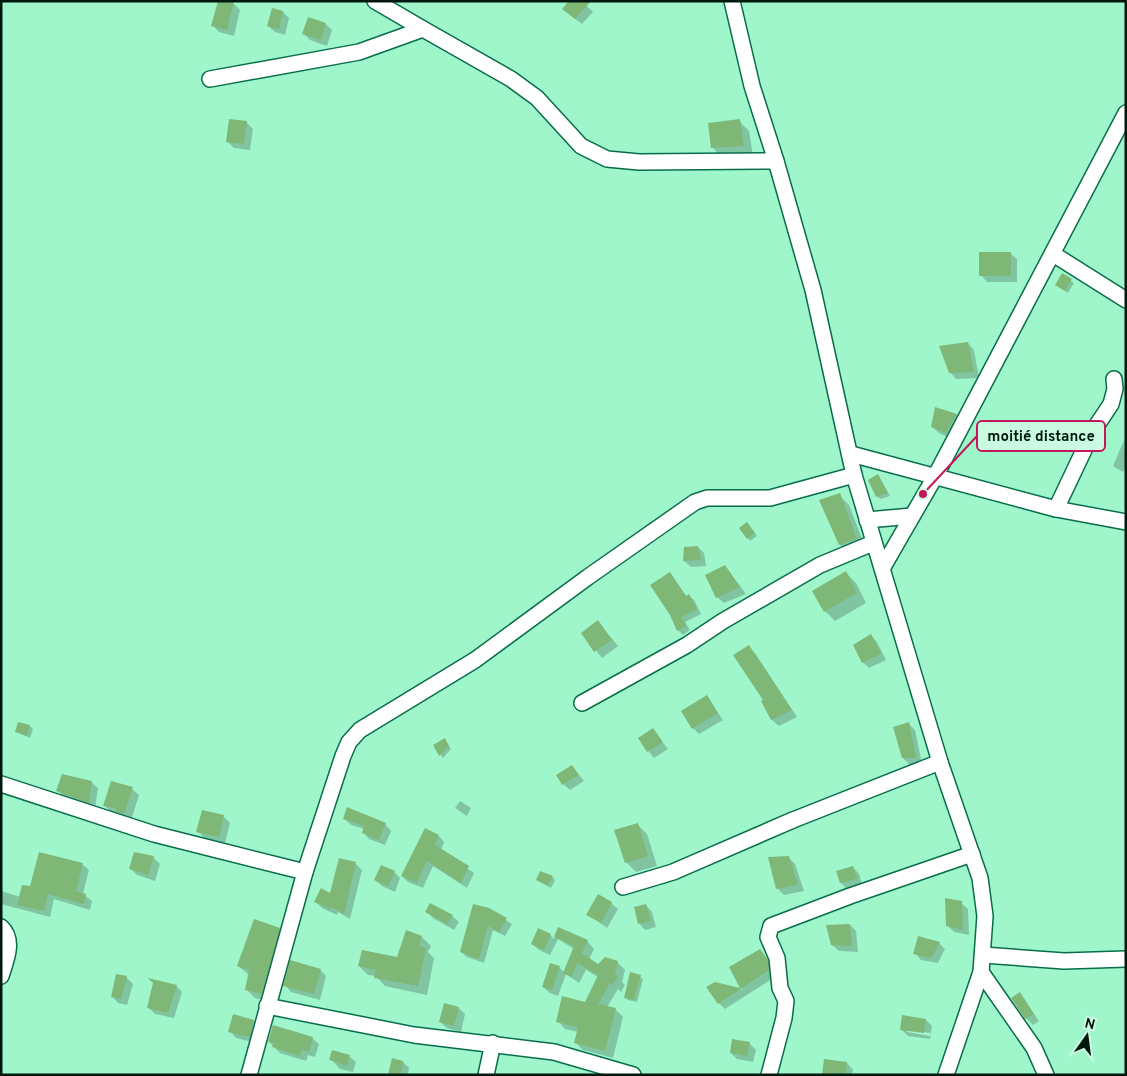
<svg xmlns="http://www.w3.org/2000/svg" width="1127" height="1076" font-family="Overpass,sans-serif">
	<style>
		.shadow { fill: #0003; fill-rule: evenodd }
		.building { fill: #7fb777 }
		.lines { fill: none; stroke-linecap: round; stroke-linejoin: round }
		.minor-casing { stroke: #076e4a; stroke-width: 18 }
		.minor { stroke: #fff; stroke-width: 15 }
		.leader { fill: none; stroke: #c2185b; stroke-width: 2 }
		.callout-dot { fill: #c2185b; stroke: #cafbe0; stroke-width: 2 }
		.callout { fill: #cafbe0; stroke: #c2185b; stroke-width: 2 }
		.callout-label { font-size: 15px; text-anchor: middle; font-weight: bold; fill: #00180d }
	</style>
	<rect width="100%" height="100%" fill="#a0f6cb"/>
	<g class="shadow">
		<path d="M224 1 234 4 240 10 234 36 219 32 213 26Z"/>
		<path d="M582 1 593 12 582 24 570 15Z"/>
		<path d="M272 9 283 12 289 18 285 35 275 32 268 26Z"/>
		<path d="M326 24 332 30 327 46 310 40 304 34Z"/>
		<path d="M739 121 749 131 753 156 723 158 713 148Z"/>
		<path d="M246 122 253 129 250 150 234 148 227 141Z"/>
		<path d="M1010 253 1017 259V282H987L981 275Z"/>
		<path d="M1063 275 1074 283 1068 293 1056 285Z"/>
		<path d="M968 343 974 350 979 378 956 379 950 372Z"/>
		<path d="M936 409 957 415 963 422 952 439 939 433 932 427Z"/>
		<path d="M1124 440 1126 466 1123 472 1113 466Z"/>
		<path d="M880 479 890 496 880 499 877 496Z"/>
		<path d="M839 495 849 505 866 549 850 555 840 545 820 501Z"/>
		<path d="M750 527 757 536 750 541 748 538Z"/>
		<path d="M698 547 704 553 706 566 691 567 684 561Z"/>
		<path d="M725 566 746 594 724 603 717 597Z"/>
		<path d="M669 573 687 597 689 596 694 600 701 614 685 622 690 630 683 635 678 630Z"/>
		<path d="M846 573 856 583 866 603 835 621 825 611 814 592Z"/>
		<path d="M598 622 618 646 602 658 582 633Z"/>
		<path d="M871 635 877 642 886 660 869 668 863 662Z"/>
		<path d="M748 647 755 653 797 717 779 726 772 720 763 702 765 700Z"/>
		<path d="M707 697 723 720 699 734 693 728Z"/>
		<path d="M909 724 915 730 922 764H909L903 758Z"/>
		<path d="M30 726 33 729 30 738 17 732Z"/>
		<path d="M652 729 668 749 654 758 639 739Z"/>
		<path d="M447 743 451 749 443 758 434 746Z"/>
		<path d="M572 766 584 781 570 790 563 784Z"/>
		<path d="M91 782 98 788 95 808 64 797 58 790Z"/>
		<path d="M132 789 139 795 131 820 111 812 104 805Z"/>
		<path d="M460 801 471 808 467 816 455 808Z"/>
		<path d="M223 816 230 823 225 843 204 838 198 831Z"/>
		<path d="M345 819 385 824 391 831 385 845 369 839 363 832 364 829 351 825Z"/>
		<path d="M637 824 647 834 657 866 636 872 626 862Z"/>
		<path d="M439 836 444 842 441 850 474 873 467 888 433 866 423 888 408 882 402 876Z"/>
		<path d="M135 853 154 858 160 864 155 881 137 875 131 869Z"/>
		<path d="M789 858 795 864 804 891 784 895 777 888Z"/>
		<path d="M340 860 356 864 362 870 350 919 338 912 337 915 322 908 316 902 331 894Z"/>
		<path d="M82 864 89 870 83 894 92 901 90 910 54 899 50 917 1 904V891L21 897 31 888Z"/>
		<path d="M853 867 859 874 862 885 847 889 841 883Z"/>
		<path d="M394 872 400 878 395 892 382 886 375 880Z"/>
		<path d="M552 877 555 880 551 888 537 880Z"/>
		<path d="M611 903 618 909 607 928 588 914Z"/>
		<path d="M961 903 968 909 969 935 954 932 947 925Z"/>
		<path d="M431 904 452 916 459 922 454 930 433 918 427 912Z"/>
		<path d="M646 905 652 912 656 927 645 930 639 923Z"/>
		<path d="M489 909 512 924 505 936 493 930 484 963 467 957 461 952Z"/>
		<path d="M850 925 856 931 858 952 839 951 832 945Z"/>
		<path d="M279 929 288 937 270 1002 255 998 246 989 249 975 238 966Z"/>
		<path d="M559 929 587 941 594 949 589 960 598 965 617 962 625 970 622 982 625 985 621 992 618 989 607 1007 616 1010 623 1017 613 1058 583 1050 576 1043 578 1032 565 1029 558 1021 585 1003 598 977 586 970 579 983 566 974 558 996 550 993 543 987 559 967 565 973 574 949 558 939 550 955 539 950 532 944 550 935 554 939Z"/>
		<path d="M422 937 431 946 428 952 434 958 427 995 385 986 376 976 368 975 359 966 398 959Z"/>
		<path d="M939 943 945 949 938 963 921 960 915 953Z"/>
		<path d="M760 950 774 968 775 977 725 1009 719 1003 715 983 743 990 731 967Z"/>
		<path d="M320 970 326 976 320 1000 291 992 285 985Z"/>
		<path d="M126 977 133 984 127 1005 118 1003 112 996Z"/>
		<path d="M640 977 643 979 637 1002 628 1000 625 997Z"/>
		<path d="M176 986 182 992 174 1018 155 1014 148 1007Z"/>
		<path d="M1020 994 1039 1021 1033 1025 1026 1018Z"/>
		<path d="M459 1008 465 1014 461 1032 447 1028 440 1022Z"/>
		<path d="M234 1016 254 1021 260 1027 256 1043 236 1038 230 1031Z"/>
		<path d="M926 1020 932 1026 930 1039 908 1036 902 1030ZM907 1030 931 1033 930 1036 907 1032Z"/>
		<path d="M312 1038 319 1044 315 1057 308 1055 306 1061 280 1053 269 1042Z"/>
		<path d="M749 1043 756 1050 753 1062 737 1059 731 1053Z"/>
		<path d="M349 1056 356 1062 353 1072 340 1069 331 1059Z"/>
		<path d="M403 1062 409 1068 408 1075H389Z"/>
		<path d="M847 1063 853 1070 852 1075H823Z"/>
	</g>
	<g class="building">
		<path d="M218 1H234L227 30 211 26Z"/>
		<path d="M569 1H591L575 19 562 9Z"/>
		<path d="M272 8 283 11 279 29 267 26Z"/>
		<path d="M308 17 326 23 321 40 302 34Z"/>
		<path d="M229 119 247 121 244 144 226 142Z"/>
		<path d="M740 119 744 146 711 148 708 123Z"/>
		<rect x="979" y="252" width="32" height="24"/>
		<path d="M1062 273 1072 279 1065 291 1055 285Z"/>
		<path d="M968 342 974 372 949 373 939 346Z"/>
		<path d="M935 407 957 414 946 433 931 427Z"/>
		<path d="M878 474 888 493 876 497 868 480Z"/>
		<path d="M840 493 857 539 839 545 819 500Z"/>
		<path d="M747 522 755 533 747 539 739 528Z"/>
		<path d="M698 546 701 560 683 561 684 547Z"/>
		<path d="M725 565 740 587 716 598 705 575Z"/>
		<path d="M846 571 857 593 824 612 812 591Z"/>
		<path d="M670 572 686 596 689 594 697 609 681 617 686 625 677 631 670 615 650 585Z"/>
		<path d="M598 620 612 640 594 652 581 633Z"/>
		<path d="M871 634 881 654 862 663 853 645Z"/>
		<path d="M749 645 792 710 771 720 761 701 763 700 733 655Z"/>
		<path d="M707 695 718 713 692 729 681 711Z"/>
		<path d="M18 722 30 725 27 736 15 732Z"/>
		<path d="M909 722 916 758H902L893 727Z"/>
		<path d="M653 728 663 742 647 752 638 738Z"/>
		<path d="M445 738 449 746 439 756 433 745Z"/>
		<path d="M572 765 579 775 562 785 556 775Z"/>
		<path d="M62 774 92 781 89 803 56 791Z"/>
		<path d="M111 781 133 787 124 814 115 811 116 808 103 806Z"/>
		<path d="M347 807 386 823 379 840 362 833 364 826 343 819Z"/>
		<path d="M202 810 224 815 219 837 196 832Z"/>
		<path d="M638 823 648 856 625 863 614 830Z"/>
		<path d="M425 828 439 835 435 845 469 866 461 883 427 861 417 883 401 876Z"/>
		<path d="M39 852 83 863 76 891 86 894 84 904 48 894 44 911 17 905 22 885 30 886Z"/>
		<path d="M134 852 154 856 148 875 129 869Z"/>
		<path d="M789 856 798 885 776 889 768 857Z"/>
		<path d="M339 858 356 862 344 914 331 907 330 909 314 902 321 888 330 893Z"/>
		<path d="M381 865 395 871 388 886 374 880Z"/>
		<path d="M853 866 857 879 840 883 836 871Z"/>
		<path d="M540 871 553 876 548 886 536 880Z"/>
		<path d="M598 894 612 902 601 923 586 915Z"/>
		<path d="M945 898 962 901 963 930 946 926Z"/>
		<path d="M430 903 453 915 447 924 425 912Z"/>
		<path d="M473 904 489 908 507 918 499 932 488 926 479 959 460 952Z"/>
		<path d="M646 904 651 921 638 924 634 907Z"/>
		<path d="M254 919 280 928 262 994 245 990 249 970 237 966Z"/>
		<path d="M850 924 852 946 831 945 826 925Z"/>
		<path d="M558 927 588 940 582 953 598 964 605 957 618 961 615 974 618 977 613 985 610 983 598 1004 616 1008 605 1051 574 1043 578 1027 556 1022 562 996 585 1002 598 975 578 963 571 977 563 973 574 946 554 937Z"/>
		<path d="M538 928 551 934 544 950 531 944Z"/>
		<path d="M406 930 422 936 419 946 426 948 418 986 374 978 376 970 358 966 362 950 397 957Z"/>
		<path d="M918 936 940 942 931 958 913 954Z"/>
		<path d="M760 949 768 960 769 970 718 1004 706 987 715 982 740 988 729 967Z"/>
		<path d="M290 960 321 969 314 994 283 986Z"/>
		<path d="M550 963 560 966 552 990 542 987Z"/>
		<path d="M630 972 641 975 634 1000 624 998Z"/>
		<path d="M116 974 127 976 121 999 111 997Z"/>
		<path d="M148 978 177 985 168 1013 147 1008 153 983Z"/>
		<path d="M1020 992 1034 1014 1025 1019 1011 998Z"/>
		<path d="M444 1003 459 1007 454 1026 439 1022Z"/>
		<path d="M233 1014 254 1020 250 1037 228 1032Z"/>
		<path d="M902 1015 926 1019 924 1033 900 1030Z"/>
		<path d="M273 1025 313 1037 309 1052 302 1050 300 1056 272 1047 274 1043 268 1042Z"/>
		<path d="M732 1039 750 1042 747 1056 730 1053Z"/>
		<path d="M332 1050 350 1055 347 1066 329 1060Z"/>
		<path d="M392 1058 403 1061 401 1075H388Z"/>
		<path d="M824 1059 847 1062 845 1075H822Z"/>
	</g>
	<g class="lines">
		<g class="minor-casing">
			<g id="minor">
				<path d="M375 1 423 29"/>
				<path d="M732 1 752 86 776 161 813 290 854 475 940 762 980 878 985 916 981 972 946 1075"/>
				<path d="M210 79 359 52 423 29 511 79 537 98 581 146 607 159 639 162 776 161"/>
				<path d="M1053 254 1126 300"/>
				<path d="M851 454 1056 509 1126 522"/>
				<path d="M1056 509 1093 431 1111 404 1115 389 1114 379"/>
				<path d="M867 520 912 516"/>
				<path d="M883 567 936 475 1126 113"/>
				<path d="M582 703 687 645 723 621 820 565 873 543"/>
				<path d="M1 784 154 834 305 872 249 1075"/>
				<path d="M305 872 343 756 349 742 360 730 475 660 588 577 695 502 707 498H770L854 475"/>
				<path d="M623 887 673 872 793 820 940 762"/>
				<path d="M1 927C15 940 6 960 1 976"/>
				<path d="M983 955 1064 961 1126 959"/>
				<path d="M981 972 1034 1048 1046 1075"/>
				<path d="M267 1006 414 1035 554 1052 633 1075"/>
				<path d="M486 1075 493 1043"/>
				<path d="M769 1075 784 1018 786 1001 780 988 777 958 768 937 771 926 850 896 972 854"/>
			</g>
		</g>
		<use href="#minor" class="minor"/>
	</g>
	<path class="leader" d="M923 494L977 436"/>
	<circle class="callout-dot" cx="923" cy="494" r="5"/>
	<rect class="callout" x="977" y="421" width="128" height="30" rx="5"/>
	<g class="callout-label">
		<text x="1041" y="441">moitié distance</text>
	</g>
	<rect width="1127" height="1076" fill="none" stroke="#00180d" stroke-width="5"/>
	<g transform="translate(1087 1036) rotate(14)" stroke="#cafbe0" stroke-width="4" paint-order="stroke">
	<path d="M0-4L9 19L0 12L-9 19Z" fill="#00180d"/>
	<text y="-8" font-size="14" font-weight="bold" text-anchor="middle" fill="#00180d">N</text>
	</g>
</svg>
